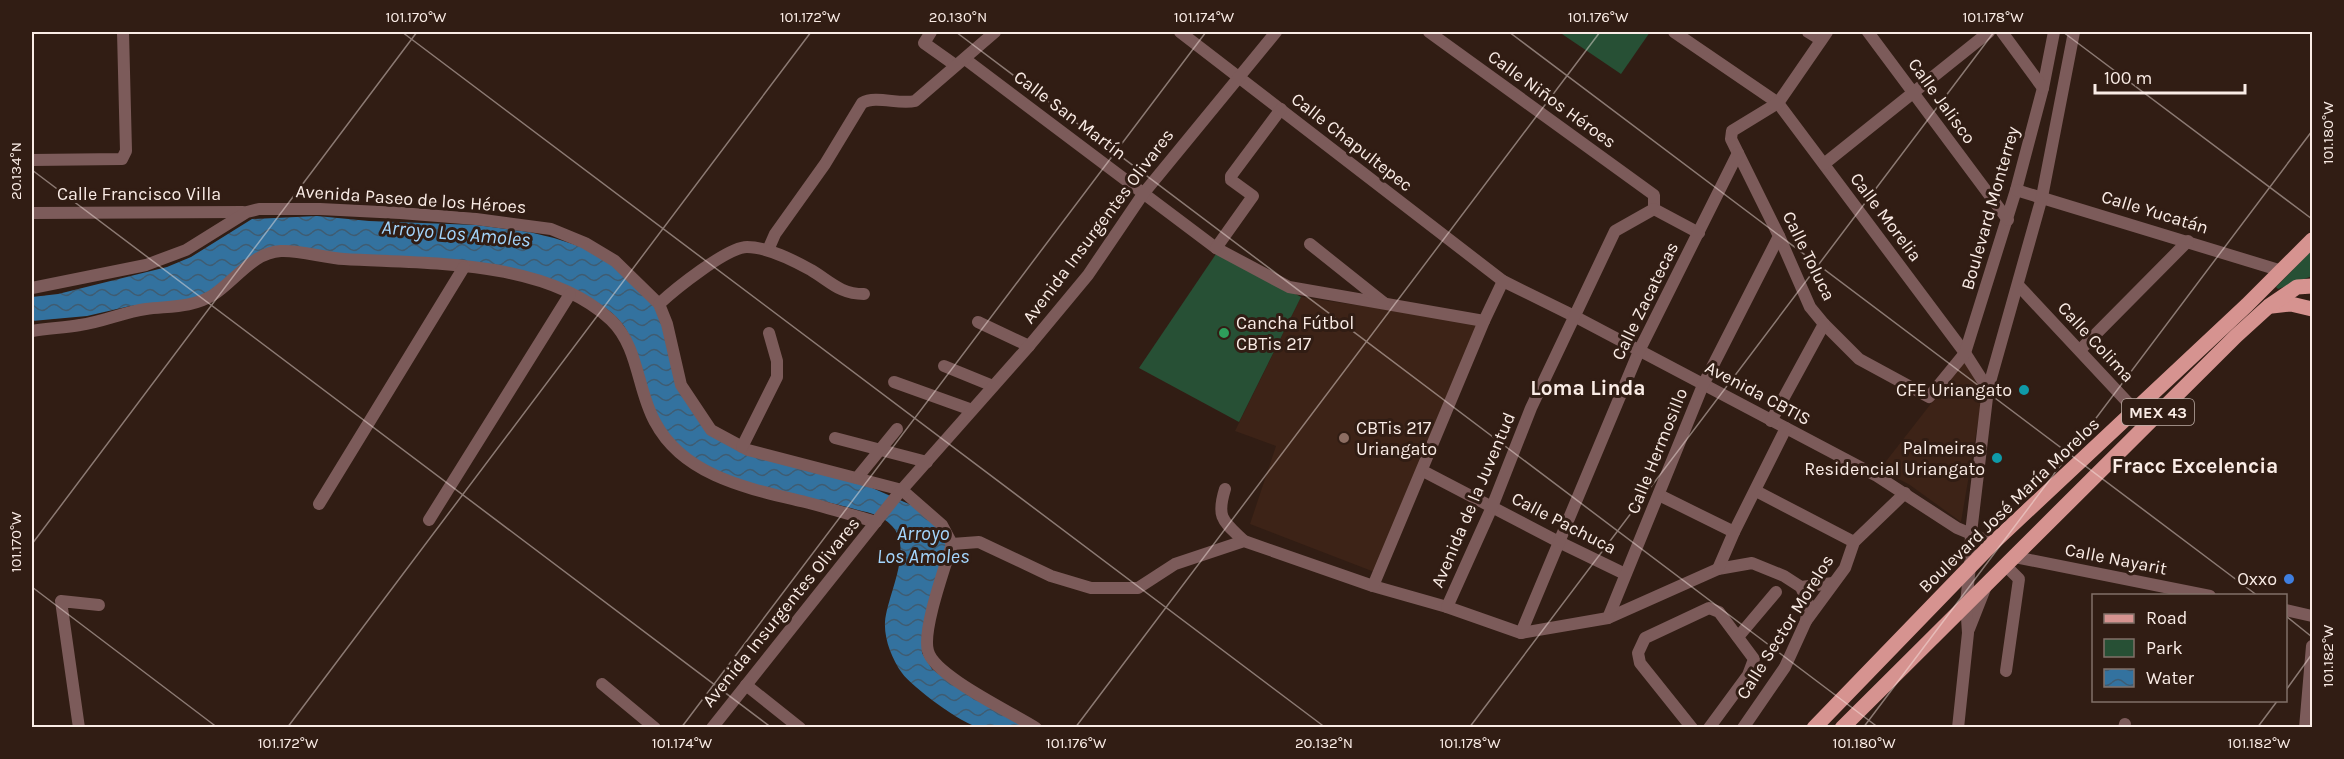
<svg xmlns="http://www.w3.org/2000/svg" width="2344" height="759" font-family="Karla,sans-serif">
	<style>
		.built { fill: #3d2317 }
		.green { fill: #275035 }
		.water { fill: url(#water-waves) }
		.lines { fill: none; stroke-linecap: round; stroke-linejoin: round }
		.minor { stroke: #7c5b5a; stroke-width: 12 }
		.major { stroke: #d69390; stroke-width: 15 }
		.ticks { fill: none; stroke: #faece6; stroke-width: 1.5; stroke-opacity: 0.45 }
		.leisure-dot { fill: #2e9e5b; stroke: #311d14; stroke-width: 2 }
		.culture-dot { fill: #0f9aa8; stroke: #311d14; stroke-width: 2 }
		.education-dot { fill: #8d6e63; stroke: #311d14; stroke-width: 2 }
		.shop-dot { fill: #3f7fe0; stroke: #311d14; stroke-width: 2 }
		.labels { text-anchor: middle; stroke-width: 6; stroke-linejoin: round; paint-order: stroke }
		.shield { fill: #311d14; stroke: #beaea7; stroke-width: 1.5 }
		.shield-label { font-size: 16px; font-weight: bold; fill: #faece6 }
		.street-label { font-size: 18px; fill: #faece6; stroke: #311d14 }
		.poi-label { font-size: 18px; fill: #faece6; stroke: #311d14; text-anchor: end }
		.water-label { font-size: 20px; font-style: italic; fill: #a4d6fd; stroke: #311d14 }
		.quarter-label { font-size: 21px; font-weight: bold; fill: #faece6; stroke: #311d14 }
		.neatline { fill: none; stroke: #faece6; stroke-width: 2 }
		.ticks-label { font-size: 15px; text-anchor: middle; fill: #faece6 }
	</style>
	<defs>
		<pattern id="water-waves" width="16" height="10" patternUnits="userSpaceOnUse" patternTransform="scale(1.5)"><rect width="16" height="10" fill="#33729f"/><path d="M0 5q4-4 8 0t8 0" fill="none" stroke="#3f5c72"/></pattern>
	</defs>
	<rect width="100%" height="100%" fill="#311d14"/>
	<g class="built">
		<path d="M1301 297 1480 323 1377 573 1250 524 1276 446 1235 431Z"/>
		<path d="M1965 360 1984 387 1961 522 1910 485 1880 469Z"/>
	</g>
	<g class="green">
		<path d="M1564 32H1650L1621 74 1562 34Z"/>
		<path d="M2312 250V276L2278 289 2276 287Z"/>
		<path d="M1218 251 1301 297 1239 422 1139 368Z"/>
	</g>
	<path class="water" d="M317 216 369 221 476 225 529 232 554 238 591 250 610 260 654 306 661 321 676 383 710 433 854 480 918 508 939 526 948 545 927 621 922 653 932 669 948 681 1024 727C1010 727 993 730 979 727 963 725 912 687 902 673 892 659 884 639 885 622 887 595 914 549 892 526 881 513 863 512 847 507 794 493 723 487 681 449 656 426 648 391 638 360 634 349 631 336 624 326 609 305 583 295 561 283L288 248 236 272 198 299 130 306 87 316 32 321V297L58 294 167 267 191 257 252 219Z"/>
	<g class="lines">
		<g class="minor">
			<path d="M931 32 924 43 955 65"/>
			<path d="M1180 32 1503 281 1574 316 1877 476 1957 528 1993 543"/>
			<path d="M1429 32 1654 195V209"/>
			<path d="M1674 32 1778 103 1965 353 1988 389"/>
			<path d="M1808 32 1821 40"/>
			<path d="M1827 32 1778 103 1732 131 1731 139 1779 236 1810 307 1824 324 1859 359 1929 397 1965 353 2016 190 2043 88 2054 32"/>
			<path d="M1868 32 2008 220"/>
			<path d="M2002 32 2043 88"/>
			<path d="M965 59 1216 248 1289 287 1484 321"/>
			<path d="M32 160 122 159 126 151 123 32"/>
			<path d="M1824 164 1989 32"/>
			<path d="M2016 190 2282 271"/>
			<path d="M1654 209 1699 233"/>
			<path d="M32 213 243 212"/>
			<path d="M1310 244 1384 303"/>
			<path d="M1216 248 1253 196 1231 180V176L1281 109"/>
			<path d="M768 250 775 234 825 164 862 103C876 95 899 105 915 101L995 32"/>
			<path d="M2018 285 2147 423"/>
			<path d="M32 288 146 265 186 250 247 212 259 209H320L400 213 476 219 551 229 585 243 615 261 659 304 667 324 681 385 711 430 748 450 902 490 942 525 952 544C945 567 922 630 928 651 934 676 1013 713 1036 728"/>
			<path d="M659 304C674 290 727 247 747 247 768 247 793 260 811 270 831 282 840 294 864 294"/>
			<path d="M978 322 1029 346"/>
			<path d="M32 331C48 328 64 328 80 325 103 322 124 312 146 309 169 306 192 308 213 295 235 281 253 252 281 251 300 250 324 258 344 259 428 264 545 259 611 320 639 347 637 390 655 422 684 477 751 489 805 502 829 508 852 515 876 522"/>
			<path d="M2080 350 2188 241"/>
			<path d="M944 366 993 386"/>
			<path d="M894 382 972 410"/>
			<path d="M1771 421 1824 324"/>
			<path d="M835 438 927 462"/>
			<path d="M742 447 777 377V361L769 333"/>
			<path d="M1423 471 1559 542 1625 574"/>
			<path d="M857 478 897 429"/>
			<path d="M1225 489C1216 518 1223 521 1244 541"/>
			<path d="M1756 491 1854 542"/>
			<path d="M1659 495 1734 532"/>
			<path d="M319 504 464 267"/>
			<path d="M429 520 570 294"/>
			<path d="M952 544 979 542 1051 576 1091 588H1138L1175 564 1244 541 1373 586 1447 607 1521 633 1608 618 1718 569 1752 563 1784 576 1801 587 1808 603 1806 621"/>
			<path d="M2015 557 2210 596"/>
			<path d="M2006 566 2019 579 2006 671"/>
			<path d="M1718 569 1734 532 1786 428"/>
			<path d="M1373 586 1484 321 1503 281"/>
			<path d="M1801 587 1833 583"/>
			<path d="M1447 607 1492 507 1531 408 1615 231 1654 209"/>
			<path d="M2286 610 2312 616"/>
			<path d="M1608 618 1703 385 1779 236"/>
			<path d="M1969 629 1986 586"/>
			<path d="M1521 633 1639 351 1738 153"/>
			<path d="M1738 637 1776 592"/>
			<path d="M602 684 655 728"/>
			<path d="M746 685 800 728"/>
			<path d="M79 728 61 601 99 605"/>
			<path d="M712 728 898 494 1029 346 1088 275 1143 194 1276 32"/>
			<path d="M1692 728 1640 663 1638 653 1645 638 1709 608 1719 612 1754 659 1748 675 1709 728"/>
			<path d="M1743 728 1785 667 1806 621 1845 568 1854 542 1905 493"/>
			<path d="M1958 728 1968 633 1966 603 1970 566 1971 533 1988 389 2042 197 2074 32"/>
			<path d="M2124 728 2125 724"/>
			<path d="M2305 728 2312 646"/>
		</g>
		<g class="major">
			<path d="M2272 306 2291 304 2312 309"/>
			<path d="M1814 728 1993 543 2247 305 2312 240"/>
			<path d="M1842 728 2236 336 2269 306 2297 287 2312 286"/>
		</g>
	</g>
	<path class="ticks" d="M402 32 1326 728M956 32 1879 728M1509 32 2258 596M2063 32 2312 219M32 170 772 728M32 544 417 32M32 587 218 728M2286 616 2312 637M2286 690 2312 654M287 728 811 32M681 728 1206 32M1075 728 1600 32M1469 728 1994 32M1863 728 2312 131M2257 728 2278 700"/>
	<circle class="leisure-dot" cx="1224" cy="333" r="6"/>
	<g class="culture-dot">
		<circle cx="2024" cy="390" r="6"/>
		<circle cx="1997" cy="458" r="6"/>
	</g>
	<circle class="education-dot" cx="1344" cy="438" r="6"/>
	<circle class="shop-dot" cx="2289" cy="579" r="6"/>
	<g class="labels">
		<rect class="shield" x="2122" y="399" width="72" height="26" rx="4.5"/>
		<g class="shield-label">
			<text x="2158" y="418">MEX 43</text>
		</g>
		<g class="street-label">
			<text transform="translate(1552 99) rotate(36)" y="6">Calle Niños Héroes</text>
			<text transform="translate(1942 101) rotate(54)" y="6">Calle Jalisco</text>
			<text transform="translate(1070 115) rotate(37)" y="6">Calle San Martín</text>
			<text transform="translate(1352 142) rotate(38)" y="6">Calle Chapultepec</text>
			<text x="139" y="200">Calle Francisco Villa</text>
			<text transform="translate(411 199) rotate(4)" y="6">Avenida Paseo de los Héroes</text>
			<text transform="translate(1990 208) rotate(-74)" y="6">Boulevard Monterrey</text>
			<text transform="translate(2155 212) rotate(17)" y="6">Calle Yucatán</text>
			<text transform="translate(1886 217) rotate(53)" y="6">Calle Morelia</text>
			<text transform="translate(1098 226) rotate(-53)" y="6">Avenida Insurgentes Olivares</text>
			<text transform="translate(1809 256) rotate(64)" y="6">Calle Toluca</text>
			<text transform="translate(1645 301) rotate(-64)" y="6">Calle Zacatecas</text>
			<text transform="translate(2096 342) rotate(47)" y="6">Calle Colima</text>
			<text transform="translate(1758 393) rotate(28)" y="6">Avenida CBTIS</text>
			<text transform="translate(1657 451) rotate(-68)" y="6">Calle Hermosillo</text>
			<text transform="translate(1473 500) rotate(-67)" y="6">Avenida de la Juventud</text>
			<text transform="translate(2009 505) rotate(-44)" y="6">Boulevard José María Morelos</text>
			<text transform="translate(1564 523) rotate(27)" y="6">Calle Pachuca</text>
			<text transform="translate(2116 559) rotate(11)" y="6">Calle Nayarit</text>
			<text transform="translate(781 612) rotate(-51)" y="6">Avenida Insurgentes Olivares</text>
			<text transform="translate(1785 627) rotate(-58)" y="6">Calle Sector Morelos</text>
		</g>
		<g class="poi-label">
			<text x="1236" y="329" text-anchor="start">Cancha Fútbol<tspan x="1236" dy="21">CBTis 217</tspan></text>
			<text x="2012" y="396">CFE Uriangato</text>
			<text x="1356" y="434" text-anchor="start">CBTis 217<tspan x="1356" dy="21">Uriangato</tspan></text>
			<text x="1985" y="454">Palmeiras<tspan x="1985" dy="21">Residencial Uriangato</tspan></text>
			<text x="2277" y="585">Oxxo</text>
		</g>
		<g class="water-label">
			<text transform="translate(456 233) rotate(5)" y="7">Arroyo Los Amoles</text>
			<text x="923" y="540">Arroyo<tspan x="923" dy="23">Los Amoles</tspan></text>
		</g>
		<g class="quarter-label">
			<text x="1588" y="395">Loma Linda</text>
			<text x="2195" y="473">Fracc Excelencia</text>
		</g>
	</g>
	<rect width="2344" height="759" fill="none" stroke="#311d14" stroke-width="66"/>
	<rect x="2092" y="594" width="195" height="108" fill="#311d14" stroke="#817068" stroke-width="1.5"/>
	<rect x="2104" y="614" width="30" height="9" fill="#d69390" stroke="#817068" stroke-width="1.5"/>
	<text x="2146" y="624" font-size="18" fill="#faece6">Road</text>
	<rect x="2104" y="639" width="30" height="18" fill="#275035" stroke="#817068" stroke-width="1.5"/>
	<text x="2146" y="654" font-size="18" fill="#faece6">Park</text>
	<rect x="2104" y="669" width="30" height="18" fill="url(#water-waves)" stroke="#817068" stroke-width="1.5"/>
	<text x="2146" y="684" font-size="18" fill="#faece6">Water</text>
	<path d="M2095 84v9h150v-9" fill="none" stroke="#faece6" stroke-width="3"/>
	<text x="2104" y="84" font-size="18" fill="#faece6" stroke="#311d14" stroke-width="4.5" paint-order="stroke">100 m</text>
	<rect x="33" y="33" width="2278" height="693" class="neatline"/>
	<g class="ticks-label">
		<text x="416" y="22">101.170°W</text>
		<text x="810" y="22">101.172°W</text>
		<text x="958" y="22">20.130°N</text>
		<text x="1204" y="22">101.174°W</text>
		<text x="1598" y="22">101.176°W</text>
		<text x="1993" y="22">101.178°W</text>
		<text transform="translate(2328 133) rotate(-90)" y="5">101.180°W</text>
		<text transform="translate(16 171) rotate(-90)" y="5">20.134°N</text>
		<text transform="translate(16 542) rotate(-90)" y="5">101.170°W</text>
		<text transform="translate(2328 656) rotate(-90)" y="5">101.182°W</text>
		<text x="288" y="748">101.172°W</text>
		<text x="682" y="748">101.174°W</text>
		<text x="1076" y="748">101.176°W</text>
		<text x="1324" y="748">20.132°N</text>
		<text x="1470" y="748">101.178°W</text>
		<text x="1864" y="748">101.180°W</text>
		<text x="2259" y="748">101.182°W</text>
	</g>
</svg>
